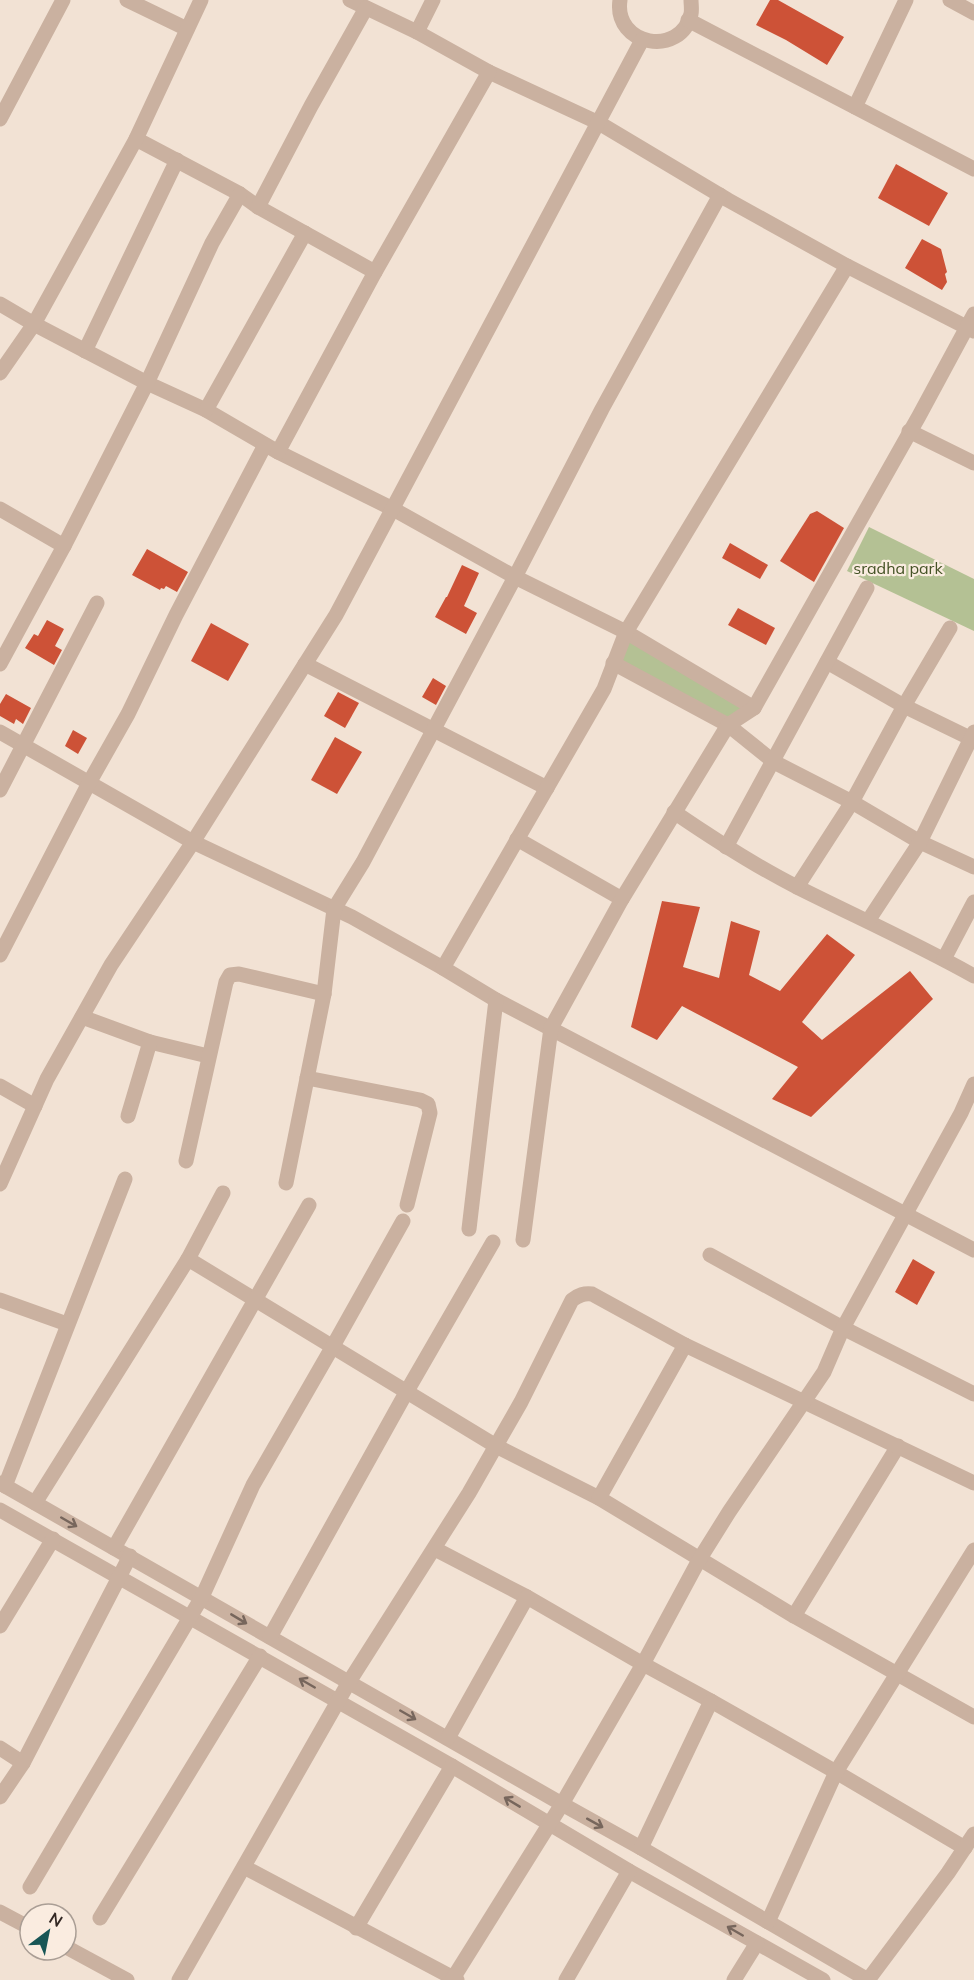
<svg xmlns="http://www.w3.org/2000/svg" width="974" height="1980" font-family="Mulish,sans-serif">
	<style>
		.green { fill: #b4c194 }
		.building { fill: #cd5237 }
		.lines { fill: none; stroke-linecap: round; stroke-linejoin: round }
		.minor { stroke: #cab1a0; stroke-width: 15 }
		.oneway { stroke: #77665c }
		.labels { text-anchor: middle; stroke-width: 4.5; stroke-linejoin: round; paint-order: stroke }
		.park-label { font-size: 16px; fill: #455326; stroke: #faece0 }
	</style>
	<rect width="100%" height="100%" fill="#f2e2d4"/>
	<g class="green">
		<path d="M869 527 974 579V631L847 571Z"/>
		<path d="M634 637 746 703 728 725 613 663Z"/>
	</g>
	<g class="building">
		<path d="M770 0H778L844 37 827 65 786 40 756 25Z"/>
		<path d="M896 164 948 193 929 226 878 198Z"/>
		<path d="M922 239 941 249 947 272 945 274 947 282 942 290 905 268Z"/>
		<path d="M817 511 844 528 814 582 780 561 810 514Z"/>
		<path d="M730 543 768 565 760 579 722 558Z"/>
		<path d="M147 549 188 572 177 592 166 586 164 589 161 588 160 590 132 575Z"/>
		<path d="M462 565 479 573 464 606 477 613 466 634 435 617 446 597H447Z"/>
		<path d="M738 608 775 628 766 645 728 625Z"/>
		<path d="M47 620 64 629 55 646 62 650 54 665 25 648 34 634 38 636Z"/>
		<path d="M211 623 249 644 228 681 191 661Z"/>
		<path d="M433 678 446 686 436 705 422 697Z"/>
		<path d="M338 692 359 703 345 728 324 716Z"/>
		<path d="M6 694 31 708 23 724 16 719 14 724 0 716V704Z"/>
		<path d="M73 730 87 738 78 754 65 746Z"/>
		<path d="M335 737 362 752 337 794 311 780Z"/>
		<path d="M662 901 700 907 683 967 719 978 731 921 760 931 749 975 780 991 827 934 855 955 802 1022 822 1040 910 971 933 999 811 1117 772 1099 798 1067 682 1006 657 1040 631 1027Z"/>
		<path d="M913 1259 935 1272 917 1305 895 1292Z"/>
	</g>
	<g class="lines">
		<g class="minor">
			<path d="M127 0 187 29"/>
			<path d="M350 0 417 32 489 72 599 123 728 200 847 266 974 331"/>
			<path d="M620 0C613 46 681 58 691 14 692 10 691 4 691 0"/>
			<path d="M950 0 974 13"/>
			<path d="M688 20 974 169"/>
			<path d="M417 32 433 0"/>
			<path d="M855 107 906 0"/>
			<path d="M0 119 63 0"/>
			<path d="M136 139 240 194 258 207 375 272"/>
			<path d="M258 207 311 106 366 8"/>
			<path d="M0 304 34 324 147 383 206 410 278 452 393 509 515 577 626 632 754 708"/>
			<path d="M85 351 177 160"/>
			<path d="M0 373 34 324 136 139 201 0"/>
			<path d="M206 410 305 233"/>
			<path d="M909 431 974 463"/>
			<path d="M278 452 375 272 489 72"/>
			<path d="M0 509 64 546"/>
			<path d="M827 662 904 706 974 740"/>
			<path d="M613 663 728 725 774 762 852 802 920 842 974 867"/>
			<path d="M0 664 64 546 147 383 212 243 240 194"/>
			<path d="M305 664 547 788"/>
			<path d="M0 732 193 842 352 917 443 968 496 1000 974 1250"/>
			<path d="M0 790 97 603"/>
			<path d="M674 812C715 840 755 866 799 888 857 917 917 944 974 976"/>
			<path d="M517 839 622 899"/>
			<path d="M726 847 867 588"/>
			<path d="M797 887 852 802 904 706 950 628"/>
			<path d="M868 921 920 842 974 732"/>
			<path d="M0 955 89 783 128 714 176 615 265 445"/>
			<path d="M944 959 974 902"/>
			<path d="M443 968 604 689 626 632 847 266"/>
			<path d="M82 1017 150 1042 208 1056"/>
			<path d="M307 1078 420 1100 428 1104 430 1113 407 1205"/>
			<path d="M0 1086 35 1106"/>
			<path d="M128 1116 150 1042"/>
			<path d="M186 1161 226 982 230 975 239 974 324 994"/>
			<path d="M286 1183 324 994 334 909 363 862 515 577 602 409 720 195"/>
			<path d="M0 1184 47 1079 111 965 193 842 336 615 642 40"/>
			<path d="M469 1229 496 1000"/>
			<path d="M523 1240 551 1028 622 899 728 725 754 708 919 416 974 314"/>
			<path d="M710 1255 843 1328 974 1394"/>
			<path d="M188 1259 496 1446 599 1498 794 1616 974 1717"/>
			<path d="M0 1300 67 1324"/>
			<path d="M0 1483 562 1804 641 1848 868 1980"/>
			<path d="M5 1486 125 1179"/>
			<path d="M599 1498 685 1345"/>
			<path d="M35 1503 188 1259 223 1193"/>
			<path d="M0 1510 452 1766 629 1871 823 1980"/>
			<path d="M114 1548 309 1205"/>
			<path d="M435 1549 527 1597 643 1664 711 1701 836 1772 965 1848"/>
			<path d="M794 1616 898 1446"/>
			<path d="M0 1626 53 1539"/>
			<path d="M270 1637 407 1391 493 1242"/>
			<path d="M448 1738 527 1597"/>
			<path d="M0 1748 23 1763"/>
			<path d="M0 1797 23 1763 130 1556"/>
			<path d="M641 1848 711 1701"/>
			<path d="M244 1867 457 1980"/>
			<path d="M30 1887 202 1597 253 1485 333 1346 403 1221"/>
			<path d="M0 1912 30 1928"/>
			<path d="M100 1918 260 1656"/>
			<path d="M768 1922 836 1772 974 1550"/>
			<path d="M356 1928 452 1766"/>
			<path d="M66 1947 127 1980"/>
			<path d="M179 1980 349 1682 469 1493 521 1402 572 1300C579 1295 584 1293 592 1294L685 1345 974 1483"/>
			<path d="M452 1980 562 1804 643 1664 699 1560 729 1512 824 1372 843 1328 961 1113 974 1084"/>
			<path d="M566 1980 629 1871"/>
			<path d="M734 1980 757 1943"/>
			<path d="M868 1980 948 1873 974 1834"/>
		</g>
	</g>
	<defs><path id="oneway-shaft" d="M-6 0H5M1.5-3L5.5 0L1.5 3" fill="none" stroke-width="1.6" stroke-linecap="round" stroke-linejoin="round" transform="scale(1.5)"/></defs>
	<g class="oneway">
		<use href="#oneway-shaft" transform="translate(69 1522) rotate(30)"/>
		<use href="#oneway-shaft" transform="translate(239 1619) rotate(31)"/>
		<use href="#oneway-shaft" transform="translate(307 1683) rotate(-150)"/>
		<use href="#oneway-shaft" transform="translate(408 1715) rotate(30)"/>
		<use href="#oneway-shaft" transform="translate(512 1802) rotate(-149)"/>
		<use href="#oneway-shaft" transform="translate(595 1823) rotate(29)"/>
		<use href="#oneway-shaft" transform="translate(735 1931) rotate(-150)"/>
	</g>
	<g class="labels">
		<g class="park-label">
			<text x="898" y="574">sradha park</text>
		</g>
	</g>
	<g transform="translate(48 1932) rotate(32)"><circle r="28" fill="#faece0" stroke="#aa9e95" stroke-width="1.5"/>
	<path d="M0-4.5L10 22L0 15L-10 22Z" fill="#185656"/>
	<text y="-9" font-size="16" font-weight="bold" text-anchor="middle" fill="#332824">N</text>
	</g>
</svg>
